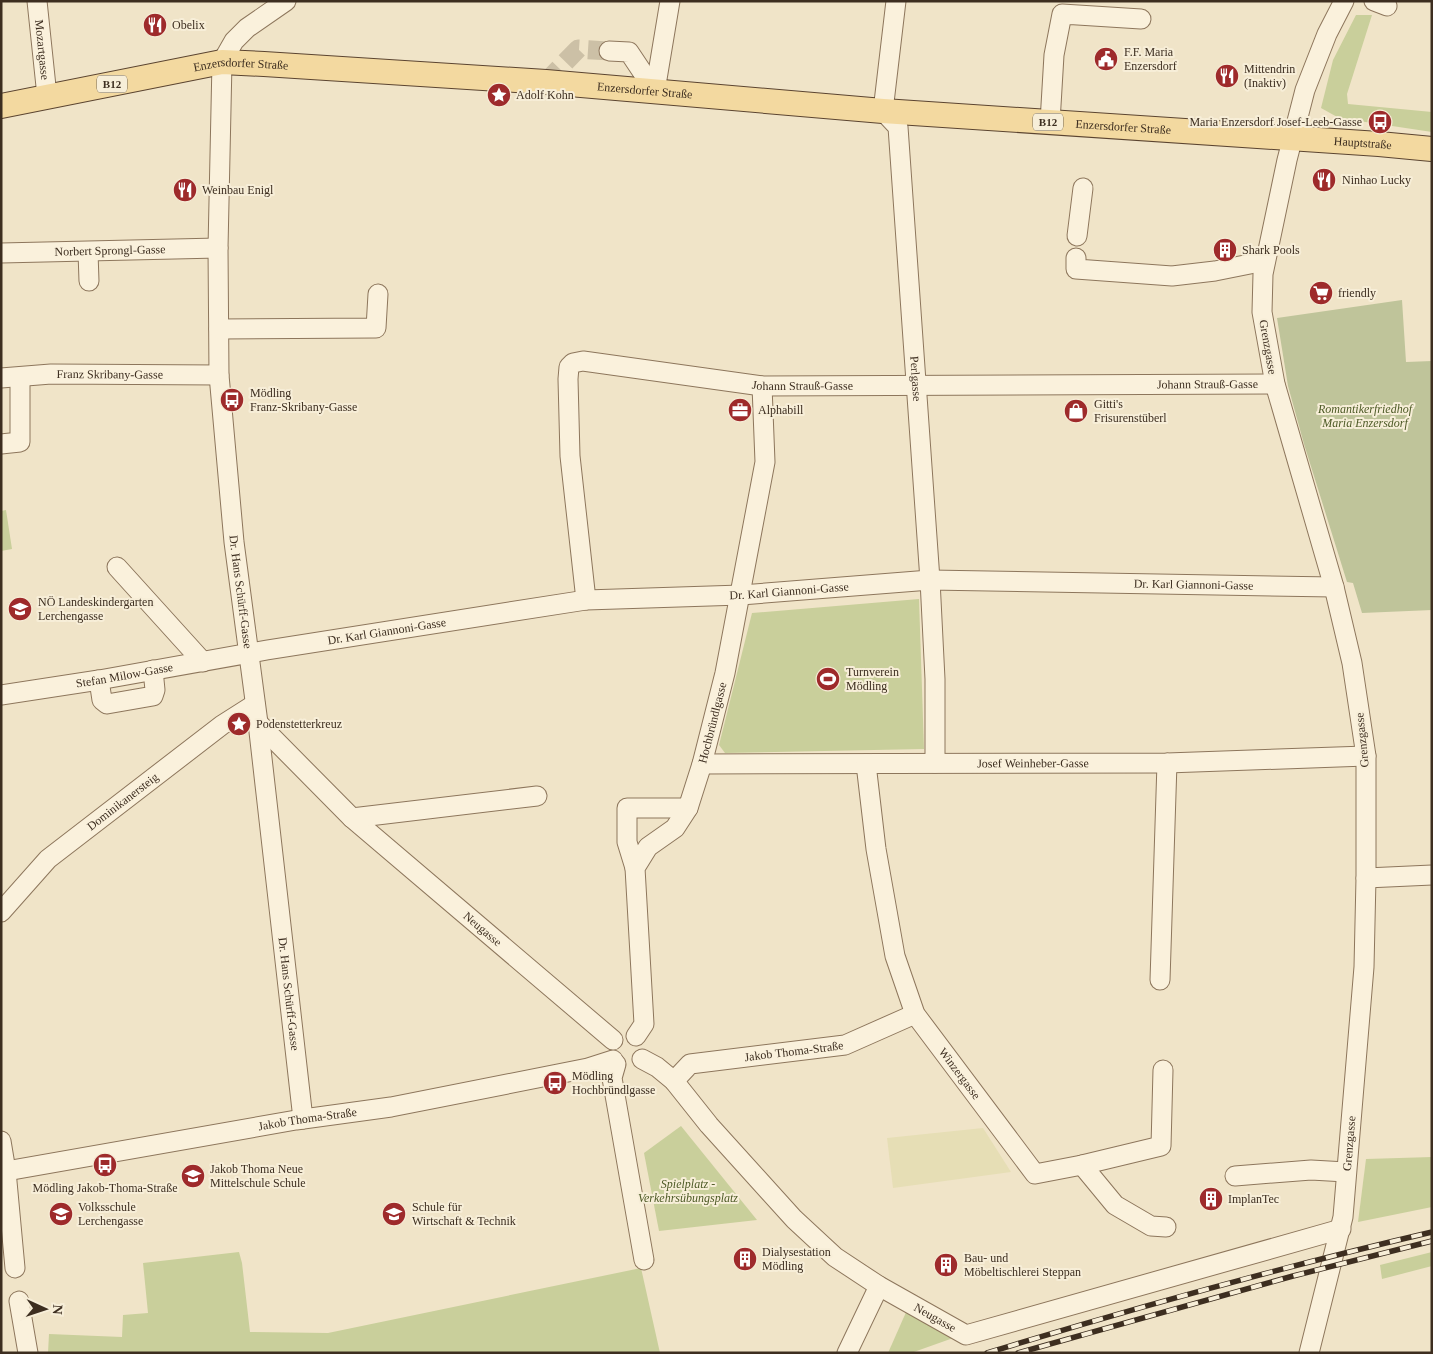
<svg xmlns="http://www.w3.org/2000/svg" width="1433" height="1354" font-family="'Times New Roman',serif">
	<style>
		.farmland { fill: #e6deb5 }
		.green { fill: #c9cf9b }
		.cemetery { fill: #bfc49a }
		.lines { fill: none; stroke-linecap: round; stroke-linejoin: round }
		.minor-tunnel { stroke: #ccc0a6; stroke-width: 19; stroke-dasharray: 19 9; stroke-linecap: butt }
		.minor-casing { stroke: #8d765c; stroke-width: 21 }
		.major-casing { stroke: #5b4430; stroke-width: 26 }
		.minor { stroke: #faf1dc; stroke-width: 19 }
		.major { stroke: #f3d9a0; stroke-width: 24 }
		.rail-casing { stroke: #3d2e20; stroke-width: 5.5 }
		.rail { stroke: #f7eed8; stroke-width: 4; stroke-dasharray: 11; stroke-linecap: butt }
		.labels { text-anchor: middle; stroke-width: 4; stroke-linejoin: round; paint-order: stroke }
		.shield { fill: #f7eed8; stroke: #756857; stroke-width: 1 }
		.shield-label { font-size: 11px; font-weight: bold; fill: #3d2e20 }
		.poi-label { font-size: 12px; fill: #3d2e20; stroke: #f7eed8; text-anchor: start }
		.street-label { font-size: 12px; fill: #3d2e20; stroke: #f7eed8 }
		.park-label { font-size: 12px; font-style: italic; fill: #4d5a26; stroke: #f7eed8 }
	</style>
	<rect width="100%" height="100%" fill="#f0e4c8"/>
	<path class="farmland" d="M983 1128 1011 1172 893 1188 887 1138Z"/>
	<g class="green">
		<path d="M1356 15H1372L1347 94 1348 104 1432 112V132L1339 118 1321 108 1333 60Z"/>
		<path d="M6 510 12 549 1 551V511Z"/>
		<path d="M919 599 924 749 725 753 719 745 752 613Z"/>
		<path d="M681 1126 757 1220 659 1231 644 1153Z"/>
		<path d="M1432 1157V1207L1358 1222 1366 1159Z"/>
		<path d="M239 1252 242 1263 250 1332 328 1333 641 1268 660 1353H48L49 1334 122 1337 123 1315 148 1313 143 1263Z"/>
		<path d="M1432 1252V1266L1382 1279 1380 1265Z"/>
		<path d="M907 1310 956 1337 911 1353H888Z"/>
	</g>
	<path class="cemetery" d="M1402 300 1406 362 1432 361V610L1362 613 1353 583 1347 582 1304 444 1288 386 1277 318Z"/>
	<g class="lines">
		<path class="minor-tunnel" d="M546 82 578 49 609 51"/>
		<g class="minor-casing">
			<g id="minor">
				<path id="s1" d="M37 1 47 96"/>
				<path id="s2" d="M286 1 247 28 234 41 222 62 218 248 219 375 234 542 258 723 303 1119"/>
				<path id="s3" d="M896 1 883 111 898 127 930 580 935 679V763"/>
				<path d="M1374 1 1387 6"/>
				<path d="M609 51 629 52 655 91"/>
				<path d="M655 91 670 1"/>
				<path d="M1050 122 1054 55 1062 14 1141 19"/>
				<path d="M1077 236 1083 188"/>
				<path d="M88 252 89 281"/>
				<path id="s4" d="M1 253 218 248"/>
				<path d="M1076 258V269L1172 276 1215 271 1265 261"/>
				<path d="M219 329 376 328 378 294"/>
				<path id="s5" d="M1 378 51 374 219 375"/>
				<path d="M1 444 20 442V377"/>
				<path d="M117 567 203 662"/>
				<path id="s6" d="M586 600 570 456 568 379 569 367 573 363 583 361 762 386 1275 384"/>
				<path d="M99 680 102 700 107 704 153 696 155 690 153 670"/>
				<path id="s7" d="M1 695 99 680 267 650 586 600 741 595 930 580 1334 587"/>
				<path id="s8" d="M258 723 352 818 613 1040"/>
				<path id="s9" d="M702 764 1167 763 1366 756"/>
				<path id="s10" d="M866 764 876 849 895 956 915 1014 1035 1174 1082 1165 1161 1146 1163 1070"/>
				<path d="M352 818 537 796"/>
				<path d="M635 868 627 842V808H688"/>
				<path d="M1366 878 1432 875"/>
				<path id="s11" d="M1 912 48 859 222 725 255 704"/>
				<path d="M1160 980 1167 763"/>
				<path id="s12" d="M636 1036 644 1024 635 868 648 847 675 828 688 808 702 764 725 673 765 462 762 386"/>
				<path id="s13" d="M642 1059 657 1067 674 1081 709 1125 794 1219 835 1257 879 1286 966 1335 1341 1229"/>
				<path d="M616 1064 612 1078 644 1260"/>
				<path id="s14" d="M674 1081 690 1064 845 1045 915 1014"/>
				<path d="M1 1141 6 1171 15 1268"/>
				<path d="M1082 1165 1115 1205 1151 1226 1166 1227"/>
				<path id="s15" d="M1 1172 296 1120 391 1107 588 1068 613 1060"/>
				<path d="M1235 1176 1311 1170 1346 1172"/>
				<path d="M19 1301 28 1353"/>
				<path d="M847 1353 879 1286"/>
				<path id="s16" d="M1309 1353 1343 1217 1364 967 1366 878V756L1352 663 1334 587 1275 384 1262 312 1263 274 1287 160 1305 90 1327 34 1344 1"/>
			</g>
		</g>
		<g class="major-casing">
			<g id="major">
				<path id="s17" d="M1 106 222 62 264 64 546 82 883 111 1379 144 1432 149"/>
			</g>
		</g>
		<use href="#minor" class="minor"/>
		<use href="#major" class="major"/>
		<g class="rail-casing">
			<g id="rail">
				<path d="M987 1353C1134 1308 1282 1267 1432 1232"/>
				<path d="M1018 1353 1293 1276 1432 1241"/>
			</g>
		</g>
		<use href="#rail" class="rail"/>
	</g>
	<defs>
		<g id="restaurant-disc" transform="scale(1.25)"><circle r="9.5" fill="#9e2a2b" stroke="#f7eed8"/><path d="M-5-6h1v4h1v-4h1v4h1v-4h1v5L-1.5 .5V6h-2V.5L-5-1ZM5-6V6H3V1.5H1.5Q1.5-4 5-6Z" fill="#fff"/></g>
		<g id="civic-disc" transform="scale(1.25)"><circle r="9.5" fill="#9e2a2b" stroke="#f7eed8"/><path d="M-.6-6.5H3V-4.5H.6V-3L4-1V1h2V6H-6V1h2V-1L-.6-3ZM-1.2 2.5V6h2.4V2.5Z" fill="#fff"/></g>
		<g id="sight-disc" transform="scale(1.25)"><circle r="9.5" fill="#9e2a2b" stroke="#f7eed8"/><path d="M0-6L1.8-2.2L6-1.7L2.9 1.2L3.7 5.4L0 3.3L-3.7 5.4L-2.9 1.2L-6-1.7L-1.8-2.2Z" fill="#fff"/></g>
		<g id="bus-disc" transform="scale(1.25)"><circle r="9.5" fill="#9e2a2b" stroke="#f7eed8"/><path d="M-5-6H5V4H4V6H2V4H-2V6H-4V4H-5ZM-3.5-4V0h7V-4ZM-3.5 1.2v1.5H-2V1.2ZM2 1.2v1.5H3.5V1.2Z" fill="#fff"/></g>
		<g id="building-disc" transform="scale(1.25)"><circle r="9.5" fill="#9e2a2b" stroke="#f7eed8"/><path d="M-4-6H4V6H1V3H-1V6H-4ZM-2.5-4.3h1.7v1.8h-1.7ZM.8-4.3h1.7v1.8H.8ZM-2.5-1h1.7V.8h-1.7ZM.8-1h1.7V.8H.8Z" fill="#fff"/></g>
		<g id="supermarket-disc" transform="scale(1.25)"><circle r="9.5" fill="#9e2a2b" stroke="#f7eed8"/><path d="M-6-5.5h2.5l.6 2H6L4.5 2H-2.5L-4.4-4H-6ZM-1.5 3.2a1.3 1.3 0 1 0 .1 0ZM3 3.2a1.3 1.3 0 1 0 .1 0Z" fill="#fff"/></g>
		<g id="office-disc" transform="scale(1.25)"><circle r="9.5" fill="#9e2a2b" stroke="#f7eed8"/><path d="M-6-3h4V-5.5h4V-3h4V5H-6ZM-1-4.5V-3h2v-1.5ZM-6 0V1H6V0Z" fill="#fff"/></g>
		<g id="shop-disc" transform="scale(1.25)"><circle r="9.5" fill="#9e2a2b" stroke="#f7eed8"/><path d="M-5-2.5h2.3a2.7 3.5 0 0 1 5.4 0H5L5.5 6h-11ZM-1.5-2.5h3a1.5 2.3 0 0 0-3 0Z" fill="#fff"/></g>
		<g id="school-disc" transform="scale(1.25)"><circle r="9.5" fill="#9e2a2b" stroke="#f7eed8"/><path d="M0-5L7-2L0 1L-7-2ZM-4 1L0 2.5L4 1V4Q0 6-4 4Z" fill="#fff"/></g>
		<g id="stadium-disc" transform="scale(1.25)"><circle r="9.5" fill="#9e2a2b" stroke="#f7eed8"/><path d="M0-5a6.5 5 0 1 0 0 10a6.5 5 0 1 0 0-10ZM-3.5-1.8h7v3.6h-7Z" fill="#fff"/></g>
	</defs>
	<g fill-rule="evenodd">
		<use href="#restaurant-disc" x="155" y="25"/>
		<use href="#civic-disc" x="1106" y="59"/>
		<use href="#restaurant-disc" x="1227" y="76"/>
		<use href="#sight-disc" x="499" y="95"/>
		<use href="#bus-disc" x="1380" y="122"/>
		<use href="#restaurant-disc" x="1324" y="180"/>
		<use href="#restaurant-disc" x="185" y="190"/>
		<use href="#building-disc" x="1225" y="250"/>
		<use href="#supermarket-disc" x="1321" y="293"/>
		<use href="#bus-disc" x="232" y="400"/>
		<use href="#office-disc" x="740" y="410"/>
		<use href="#shop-disc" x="1076" y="411"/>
		<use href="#school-disc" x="20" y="609"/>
		<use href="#stadium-disc" x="828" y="679"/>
		<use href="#sight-disc" x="239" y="724"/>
		<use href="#bus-disc" x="555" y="1083"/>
		<use href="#bus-disc" x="105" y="1165"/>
		<use href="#school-disc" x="193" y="1176"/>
		<use href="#building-disc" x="1211" y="1199"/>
		<use href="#school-disc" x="61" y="1214"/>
		<use href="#school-disc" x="394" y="1214"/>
		<use href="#building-disc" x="745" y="1259"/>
		<use href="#building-disc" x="946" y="1265"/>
	</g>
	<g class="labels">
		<g class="shield">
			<rect x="97" y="75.5" width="30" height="17" rx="4"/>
			<rect x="1033" y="113.5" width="30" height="17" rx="4"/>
		</g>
		<g class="shield-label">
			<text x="112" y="88">B12</text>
			<text x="1048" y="126">B12</text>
		</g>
		<g class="poi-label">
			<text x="172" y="29">Obelix</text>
			<text x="1124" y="56">F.F. Maria<tspan x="1124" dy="14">Enzersdorf</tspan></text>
			<text x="1244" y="73">Mittendrin<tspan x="1244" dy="14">(Inaktiv)</tspan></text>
			<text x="516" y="99">Adolf Kohn</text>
			<text x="1362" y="126" text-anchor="end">Maria Enzersdorf Josef-Leeb-Gasse</text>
			<text x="1342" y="184">Ninhao Lucky</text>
			<text x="202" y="194">Weinbau Enigl</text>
			<text x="1242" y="254">Shark Pools</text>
			<text x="1338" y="297">friendly</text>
			<text x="250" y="397">Mödling<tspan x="250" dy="14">Franz-Skribany-Gasse</tspan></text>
			<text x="1094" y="408">Gitti's<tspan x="1094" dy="14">Frisurenstüberl</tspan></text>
			<text x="758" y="414">Alphabill</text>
			<text x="38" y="606">NÖ Landeskindergarten<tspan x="38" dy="14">Lerchengasse</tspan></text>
			<text x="846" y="676">Turnverein<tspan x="846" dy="14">Mödling</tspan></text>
			<text x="256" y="728">Podenstetterkreuz</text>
			<text x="572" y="1080">Mödling<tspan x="572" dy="14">Hochbründlgasse</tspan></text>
			<text x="210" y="1173">Jakob Thoma Neue<tspan x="210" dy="14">Mittelschule Schule</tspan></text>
			<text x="105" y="1192" text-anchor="middle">Mödling Jakob-Thoma-Straße</text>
			<text x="1228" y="1203">ImplanTec</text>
			<text x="78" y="1211">Volksschule<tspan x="78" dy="14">Lerchengasse</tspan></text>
			<text x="412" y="1211">Schule für<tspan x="412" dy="14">Wirtschaft &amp; Technik</tspan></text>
			<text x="762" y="1256">Dialysestation<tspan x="762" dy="14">Mödling</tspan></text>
			<text x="964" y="1262">Bau- und<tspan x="964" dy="14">Möbeltischlerei Steppan</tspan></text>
		</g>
		<g class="street-label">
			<text dy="4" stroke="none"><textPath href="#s1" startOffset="49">Mozartgasse</textPath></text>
			<text dy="4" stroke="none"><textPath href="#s17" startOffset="244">Enzersdorfer Straße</textPath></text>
			<text dy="4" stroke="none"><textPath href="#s17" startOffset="649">Enzersdorfer Straße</textPath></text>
			<text dy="4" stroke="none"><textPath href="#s17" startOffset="1129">Enzersdorfer Straße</textPath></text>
			<text dy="4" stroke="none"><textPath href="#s17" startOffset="1369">Hauptstraße</textPath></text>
			<text dy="4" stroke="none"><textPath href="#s4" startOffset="109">Norbert Sprongl-Gasse</textPath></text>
			<text transform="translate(1268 347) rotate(80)" y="4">Grenzgasse</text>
			<text dy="4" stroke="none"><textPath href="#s5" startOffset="109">Franz Skribany-Gasse</textPath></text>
			<text dy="4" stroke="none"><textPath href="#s3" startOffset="385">Perlgasse</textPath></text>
			<text dy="4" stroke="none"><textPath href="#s6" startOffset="876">Johann Strauß-Gasse</textPath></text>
			<text dy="4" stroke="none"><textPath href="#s6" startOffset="471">Johann Strauß-Gasse</textPath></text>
			<text dy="4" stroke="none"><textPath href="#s7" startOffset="1201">Dr. Karl Giannoni-Gasse</textPath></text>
			<text dy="4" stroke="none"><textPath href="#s7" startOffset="796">Dr. Karl Giannoni-Gasse</textPath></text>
			<text dy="4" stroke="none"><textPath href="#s2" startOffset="621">Dr. Hans Schürff-Gasse</textPath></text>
			<text dy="4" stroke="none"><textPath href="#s7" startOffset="391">Dr. Karl Giannoni-Gasse</textPath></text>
			<text dy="4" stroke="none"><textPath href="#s7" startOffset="125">Stefan Milow-Gasse</textPath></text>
			<text dy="4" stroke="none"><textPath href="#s12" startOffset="341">Hochbründlgasse</textPath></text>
			<text transform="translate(1362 740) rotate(-96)" y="4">Grenzgasse</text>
			<text dy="4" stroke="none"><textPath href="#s9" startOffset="331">Josef Weinheber-Gasse</textPath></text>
			<text dy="4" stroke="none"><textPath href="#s11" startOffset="165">Dominikanersteig</textPath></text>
			<text dy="4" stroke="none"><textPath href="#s8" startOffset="305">Neugasse</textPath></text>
			<text dy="4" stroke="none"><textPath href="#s2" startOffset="1026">Dr. Hans Schürff-Gasse</textPath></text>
			<text dy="4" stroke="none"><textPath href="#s14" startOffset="128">Jakob Thoma-Straße</textPath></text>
			<text dy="4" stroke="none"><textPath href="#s10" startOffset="330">Winzergasse</textPath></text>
			<text dy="4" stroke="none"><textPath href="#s15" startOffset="311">Jakob Thoma-Straße</textPath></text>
			<text dy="4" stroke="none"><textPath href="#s16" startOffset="214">Grenzgasse</textPath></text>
			<text dy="4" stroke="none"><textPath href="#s13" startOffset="395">Neugasse</textPath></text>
		</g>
		<g class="park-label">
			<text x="1365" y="413">Romantikerfriedhof<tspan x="1365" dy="14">Maria Enzersdorf</tspan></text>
			<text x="688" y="1188">Spielplatz -<tspan x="688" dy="14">Verkehrsübungsplatz</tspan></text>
		</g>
	</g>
	<rect width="1433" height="1354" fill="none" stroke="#3d2e20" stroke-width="5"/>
	<g transform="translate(45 1309) rotate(93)" stroke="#f7eed8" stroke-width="4" paint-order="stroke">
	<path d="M0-4L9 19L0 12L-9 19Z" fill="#3d2e20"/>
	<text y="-8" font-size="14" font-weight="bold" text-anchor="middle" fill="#3d2e20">N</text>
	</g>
</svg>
